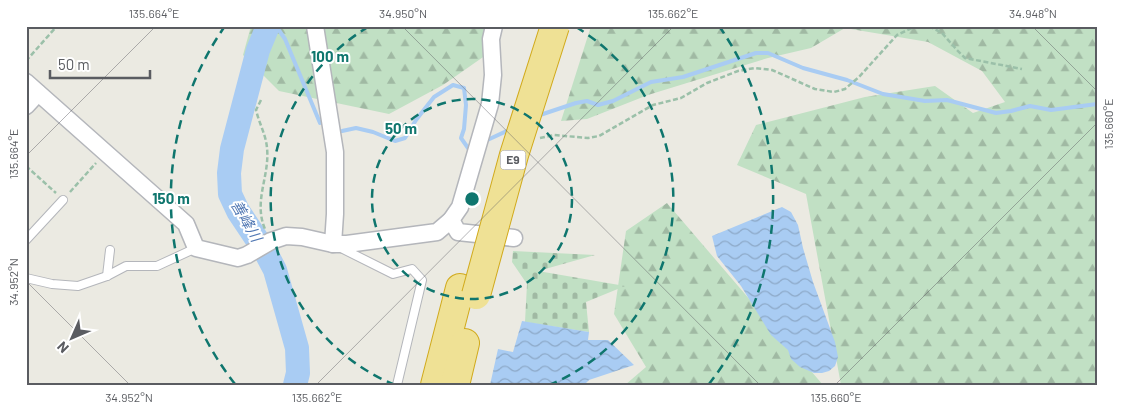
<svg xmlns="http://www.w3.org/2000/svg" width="1123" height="411" font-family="Barlow,'Noto Sans JP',sans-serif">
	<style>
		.forest { fill: url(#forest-firs) }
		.cemetery { fill: url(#cemetery-stones) }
		.water { fill: url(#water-waves) }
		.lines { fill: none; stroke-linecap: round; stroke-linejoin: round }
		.stream { stroke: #a9ccf3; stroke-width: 4 }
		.river { stroke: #a9ccf3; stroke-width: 24 }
		.lane-casing { stroke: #b4b6bb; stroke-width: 10 }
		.street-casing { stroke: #b4b6bb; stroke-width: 19 }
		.highway-casing { stroke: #d1aa1c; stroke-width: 30 }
		.path { stroke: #9bc0a9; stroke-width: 2.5; stroke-dasharray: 5 2.5; stroke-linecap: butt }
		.lane { stroke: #fff; stroke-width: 8 }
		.street { stroke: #fff; stroke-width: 16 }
		.highway { stroke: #efe195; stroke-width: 28 }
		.highway-bridge-casing { stroke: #d1aa1c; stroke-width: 30; stroke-linecap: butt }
		.highway-bridge { stroke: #efe195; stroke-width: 28 }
		.ticks { fill: none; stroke: #5a5c61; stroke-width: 1; stroke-opacity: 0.45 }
		.ring { fill: none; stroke: #0f766e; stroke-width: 2.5; stroke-dasharray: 9 6 }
		.labels { text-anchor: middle; stroke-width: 4; stroke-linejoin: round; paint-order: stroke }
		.shield { fill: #fff; stroke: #8c8d90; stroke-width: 1 }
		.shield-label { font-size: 12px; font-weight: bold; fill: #5a5c61 }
		.water-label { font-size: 15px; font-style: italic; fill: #5077b3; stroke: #fff }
		.centre { fill: #0f766e; stroke: #fff; stroke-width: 2.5 }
		.ring-label { font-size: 15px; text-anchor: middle; font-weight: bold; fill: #0f766e; stroke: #fff; stroke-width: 4; stroke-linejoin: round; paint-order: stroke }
		.neatline { fill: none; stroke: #5a5c61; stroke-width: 2 }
		.ticks-label { font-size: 12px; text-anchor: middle; fill: #5a5c61 }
	</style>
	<defs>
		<pattern id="forest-firs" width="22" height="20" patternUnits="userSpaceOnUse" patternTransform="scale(1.25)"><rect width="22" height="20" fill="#c1e0c4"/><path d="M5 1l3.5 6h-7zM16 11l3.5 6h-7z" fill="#a0b9a3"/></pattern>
		<pattern id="cemetery-stones" width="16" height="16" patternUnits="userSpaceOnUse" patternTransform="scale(1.25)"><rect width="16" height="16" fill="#c1e0c4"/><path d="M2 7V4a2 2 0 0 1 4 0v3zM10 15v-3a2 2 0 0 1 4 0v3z" fill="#a0b9a3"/></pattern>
		<pattern id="water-waves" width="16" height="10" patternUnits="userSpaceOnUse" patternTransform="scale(1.25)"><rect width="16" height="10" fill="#a9ccf3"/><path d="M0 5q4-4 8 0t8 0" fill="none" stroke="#8da9c8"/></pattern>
	</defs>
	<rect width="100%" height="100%" fill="#ebeae2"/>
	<g class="forest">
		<path d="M251 26H501L499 46 443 85 389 114 279 91 243 55Z"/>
		<path d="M591 26H1097V385H841L806 194 737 165 756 125 865 97 935 86 973 113 1005 102 982 71 928 42 845 28 811 48 768 58 648 95 587 119 561 121Z"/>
		<path d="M667 203 823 385H625L646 367 614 314 626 231Z"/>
	</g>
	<path class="cemetery" d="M513 251 595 255 538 271 625 286 586 302 589 332 525 322 527 284 512 262Z"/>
	<g class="water">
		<path d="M782 207 791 212 798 225 803 248 813 282 835 342 838 357 835 366 829 371 822 373H814L800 367 791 359 788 350 771 335 741 286 717 256 712 236Z"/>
		<path d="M522 321 589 332 588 340H608L634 365 589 380 584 385H490L498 349 513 352Z"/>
	</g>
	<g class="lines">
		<g class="stream">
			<path d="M276 26 285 39 320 123"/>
			<path d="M537 116 576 103 587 101 598 105 613 101 651 82 683 77 756 53H768L803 68 847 80 883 94 925 101 947 100 996 113 1011 111 1030 106 1051 110 1097 104"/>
			<path d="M342 131 356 128 373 132 395 141 405 138 416 120 434 97 453 85 464 88 466 105 464 129 461 138 468 148 472 146"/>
			<path d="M483 142 511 129"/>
		</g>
		<path class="river" d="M268 26 258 50 232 149 229 173 230 194 238 211 266 253 275 270 297 348 298 373 295 385"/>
		<g class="lane-casing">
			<g id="lane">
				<path d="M26 240 63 200"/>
				<path d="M341 248 393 274 412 269 422 280 397 385"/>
				<path d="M107 276 110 250"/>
				<path d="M26 278 52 284 78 286 107 276 126 266H157L196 248"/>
			</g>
		</g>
		<g class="street-casing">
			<g id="street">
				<path d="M315 26 335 152V214L333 244"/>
				<path d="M26 82 186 224 196 248 238 258 247 255 271 241 286 236 302 237 333 244H347L437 232 451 220 460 207 490 104 493 75 491 39 494 26"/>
				<path d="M26 106 38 93"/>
				<path d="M451 220 458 232 514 238"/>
			</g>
		</g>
		<g class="highway-casing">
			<g id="highway">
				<path d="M435 385 460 288"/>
				<path d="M455 385 465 343"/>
			</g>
		</g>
		<g class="path">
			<path d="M929 26 942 33 957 50 965 58 1022 69"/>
			<path d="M26 61 57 26"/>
			<path d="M261 100 256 110C259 123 266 135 267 148 270 176 253 201 265 229"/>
			<path d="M540 138 554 135 588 138 599 136 653 105 681 98 707 83 738 71 755 68 772 70 815 89 834 92 845 89 859 77 897 35 912 28 927 26"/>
			<path d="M26 166 56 193"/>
			<path d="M70 192 96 163"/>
		</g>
		<use href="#lane" class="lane"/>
		<use href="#street" class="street"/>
		<use href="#highway" class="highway"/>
		<g class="highway-bridge-casing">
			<path id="highway-bridge" d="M476 295 514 155 555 26"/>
		</g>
		<use href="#highway-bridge" class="highway-bridge"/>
	</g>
	<path class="ticks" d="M402 26 760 385M1032 26 1097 91M26 156 156 26M26 281 130 385M316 385 674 26M835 385 1097 123"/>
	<g class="ring">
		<circle cx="472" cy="199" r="100"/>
		<path d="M395 385A201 201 0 0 1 368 27M576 27A201 201 0 0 1 549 385"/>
		<path d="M235 384A301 301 0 0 1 225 26M719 26A301 301 0 0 1 709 384"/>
	</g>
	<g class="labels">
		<rect class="shield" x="500.5" y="150.5" width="25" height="19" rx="4"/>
		<g class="shield-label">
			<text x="513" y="164">E9</text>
		</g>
		<g class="water-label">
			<text transform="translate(246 221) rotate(60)" y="5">善峰川</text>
		</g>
	</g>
	<circle cx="472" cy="199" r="8" class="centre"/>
	<g class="ring-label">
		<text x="330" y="62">100 m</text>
		<text x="401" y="134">50 m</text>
		<text x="171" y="204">150 m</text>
	</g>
	<rect width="1123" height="411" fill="none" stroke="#ffffff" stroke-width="55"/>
	<g transform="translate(72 338) rotate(225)" stroke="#ffffff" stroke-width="4" paint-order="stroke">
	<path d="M0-4L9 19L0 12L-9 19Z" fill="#5a5c61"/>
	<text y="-8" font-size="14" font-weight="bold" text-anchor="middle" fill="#5a5c61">N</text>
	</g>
	<path d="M50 70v8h100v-8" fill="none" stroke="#5a5c61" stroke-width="2.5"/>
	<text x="58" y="70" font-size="15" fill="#5a5c61" stroke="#ffffff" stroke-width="4" paint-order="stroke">50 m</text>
	<rect x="28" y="28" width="1068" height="356" class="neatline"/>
	<g class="ticks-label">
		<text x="154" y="18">135.664°E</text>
		<text x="403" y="18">34.950°N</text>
		<text x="673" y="18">135.662°E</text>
		<text x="1033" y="18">34.948°N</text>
		<text transform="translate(1109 124) rotate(-90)" y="4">135.660°E</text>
		<text transform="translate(14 154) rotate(-90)" y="4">135.664°E</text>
		<text transform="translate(14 282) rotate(-90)" y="4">34.952°N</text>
		<text x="129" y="402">34.952°N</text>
		<text x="317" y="402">135.662°E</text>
		<text x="836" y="402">135.660°E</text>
	</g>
</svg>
